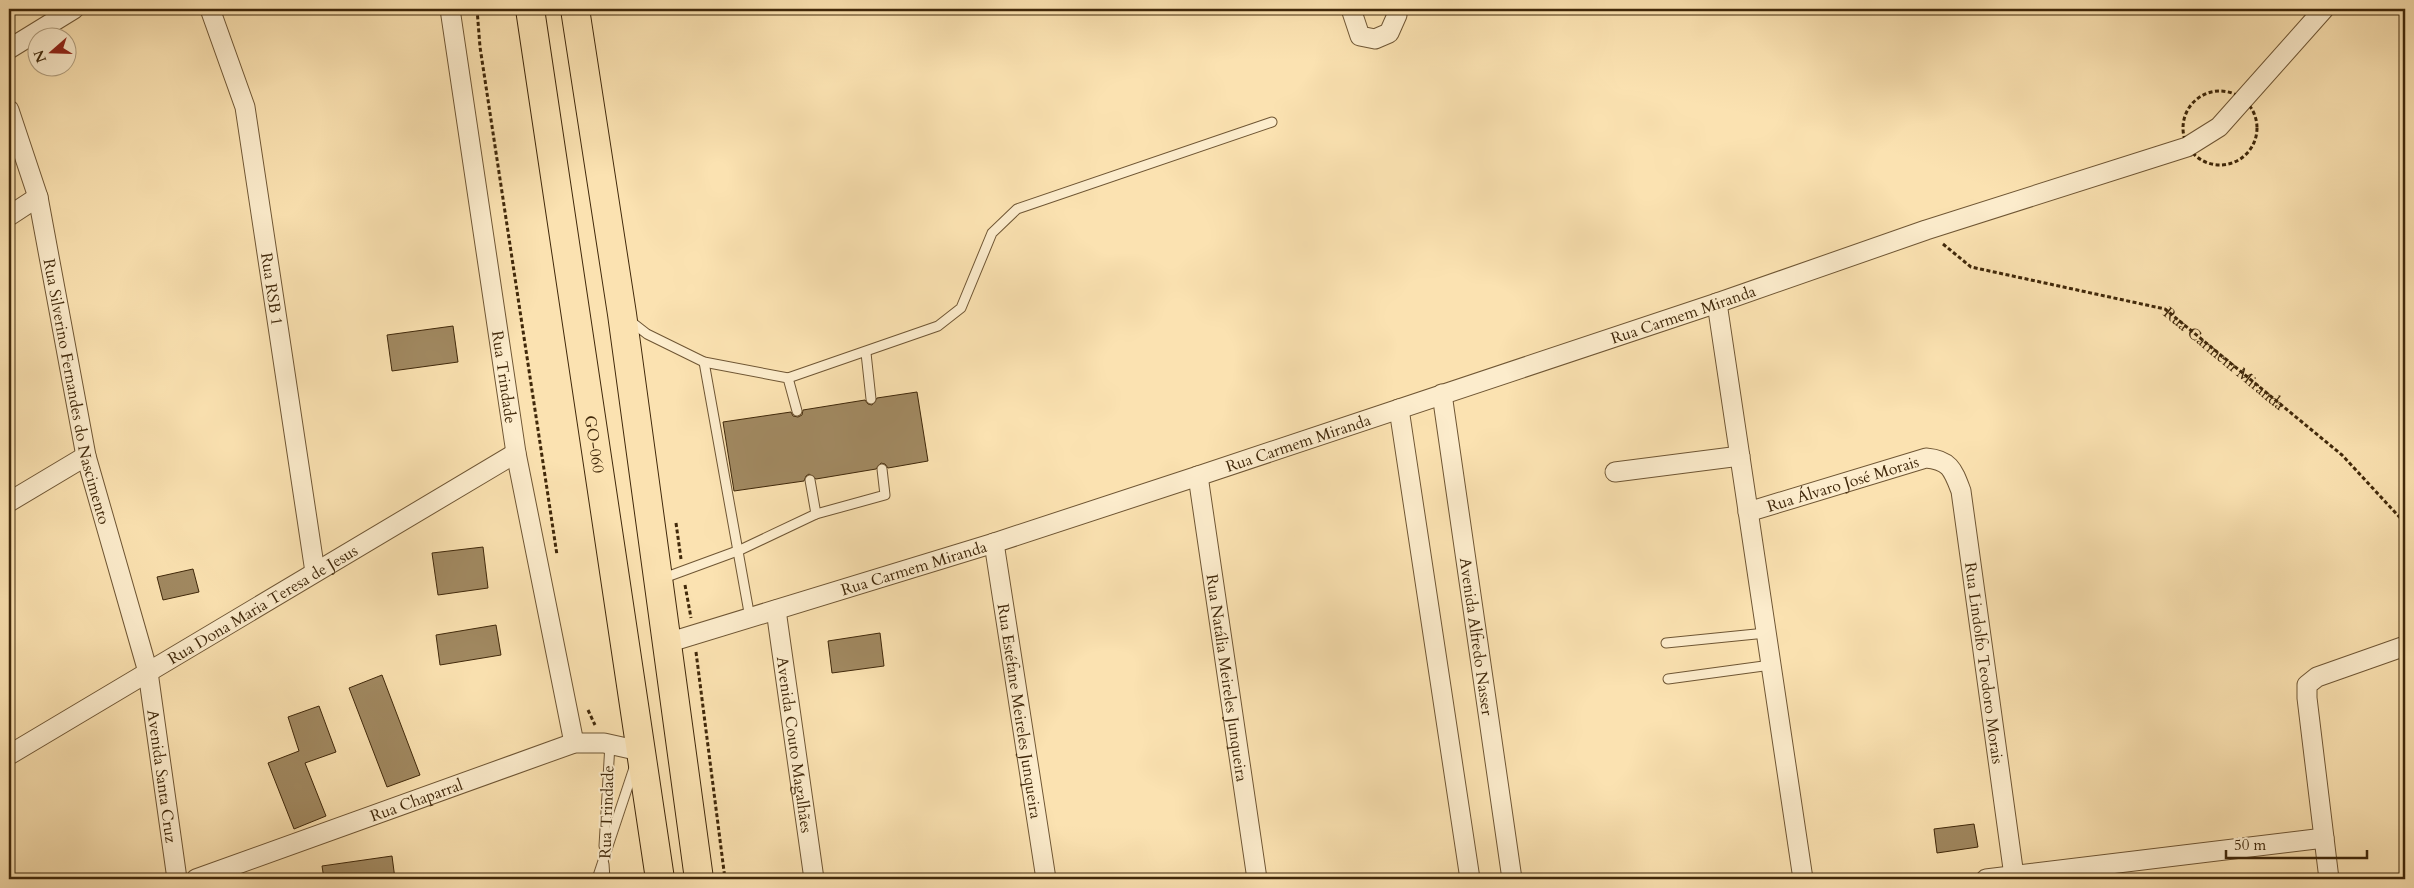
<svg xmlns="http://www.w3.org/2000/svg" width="2414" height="888" font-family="Cardo,serif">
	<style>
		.building { fill: #a18961; stroke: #40280a }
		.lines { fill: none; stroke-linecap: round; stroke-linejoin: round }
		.service-casing { stroke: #6f5634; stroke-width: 11 }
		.minor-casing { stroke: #6f5634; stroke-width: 21 }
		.primary-casing { stroke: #40280a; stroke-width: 30 }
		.path { stroke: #40280a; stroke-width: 3; stroke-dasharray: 4 2.5; stroke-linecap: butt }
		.service { stroke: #fceccc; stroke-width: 9 }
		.minor { stroke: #fceccc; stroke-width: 19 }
		.primary { stroke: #fbe2b1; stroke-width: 28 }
		.labels { text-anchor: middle; stroke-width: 4; stroke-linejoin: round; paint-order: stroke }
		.street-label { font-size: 16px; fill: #40280a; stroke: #fceccc }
	</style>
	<rect width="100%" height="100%" fill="#fbe2b1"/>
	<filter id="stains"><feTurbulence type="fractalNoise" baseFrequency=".004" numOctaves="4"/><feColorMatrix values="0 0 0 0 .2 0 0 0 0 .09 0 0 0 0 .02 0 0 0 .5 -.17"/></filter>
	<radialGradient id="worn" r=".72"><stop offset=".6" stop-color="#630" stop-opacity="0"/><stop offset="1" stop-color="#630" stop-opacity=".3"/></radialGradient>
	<g class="building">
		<path d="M453 326 458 362 392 371 387 335Z"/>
		<path d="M917 392 928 461 888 468 885 464 881 463 876 469 816 479 809 474 806 476 804 481 734 491 723 422 791 412 793 416 798 417 802 415 803 410 865 400 868 404 872 405 877 398Z"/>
		<path d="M483 547 488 588 438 595 432 553Z"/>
		<path d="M193 569 199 592 163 600 157 577Z"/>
		<path d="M496 625 501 655 440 665 436 635Z"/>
		<path d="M880 633 884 666 832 673 828 641Z"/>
		<path d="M382 675 420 775 387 787 349 688Z"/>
		<path d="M319 706 336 752 305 763 326 816 294 829 268 763 299 751 288 717Z"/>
		<path d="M1974 824 1978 847 1937 853 1934 829Z"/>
		<path d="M392 856 395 879H324L322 866Z"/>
	</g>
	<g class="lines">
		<g class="service-casing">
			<g id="service">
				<path d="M629 320 647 334 704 362 788 378 797 411"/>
				<path d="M866 353 871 399"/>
				<path d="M704 362 750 618"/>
				<path d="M788 378 938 326 961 308 992 233 1017 209 1272 122"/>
				<path d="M816 514 885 495 882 469"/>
				<path d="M661 579 740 550 816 514 810 480"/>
				<path d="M1666 643 1766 633"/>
				<path d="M1668 679 1771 665"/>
				<path d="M604 846 610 744"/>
				<path d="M604 864 605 879"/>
				<path d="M597 879 634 768"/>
			</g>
		</g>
		<g class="minor-casing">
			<g id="minor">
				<path id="s2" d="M210 9 245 107 315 572"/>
				<path id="s3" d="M450 9 516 453 574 743"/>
				<path d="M1351 9 1360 36 1375 39 1389 33 1397 15 1396 9"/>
				<path d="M9 49 74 9"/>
				<path id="s4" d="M9 110 38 197 86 456 148 672 177 879"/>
				<path d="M9 216 38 197"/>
				<path d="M1717 303 1803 879"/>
				<path id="s5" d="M1442 394 1512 879"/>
				<path d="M1399 409 1470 879"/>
				<path d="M1615 472 1740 456"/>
				<path id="s6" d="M1198 476 1257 879"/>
				<path d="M9 502 86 456"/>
				<path id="s7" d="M1748 512 1926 458C1950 460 1953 470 1961 491L2014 876"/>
				<path id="s8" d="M994 543 1046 879"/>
				<path id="s9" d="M776 610 814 879"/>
				<path id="s10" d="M667 643 994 543 1198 476 1717 303 1926 230 2187 147 2219 127 2324 9"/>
				<path id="s11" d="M9 755 516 453"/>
				<path id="s12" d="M196 879 574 743H604L640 751"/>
				<path d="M1986 879 2324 838"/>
				<path d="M2329 879 2307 698V685L2317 677 2405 646"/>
			</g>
		</g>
		<g class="primary-casing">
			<g id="primary">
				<path id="s13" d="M530 9 660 879"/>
				<path d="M575 9 622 314 699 879"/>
			</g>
		</g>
		<g class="path">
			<path d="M477 9 480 47 557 555"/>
			<circle cx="2220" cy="128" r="37"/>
			<path id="s1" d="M1943 244 1971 267 2165 309 2342 455 2405 523"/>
			<path d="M676 523 681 559"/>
			<path d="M685 585 691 618"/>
			<path d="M696 652 725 879"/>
			<path d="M588 710 595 725"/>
		</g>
		<use href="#service" class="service"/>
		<use href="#minor" class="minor"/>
		<use href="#primary" class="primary"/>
	</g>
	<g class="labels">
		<g class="street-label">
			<text dy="6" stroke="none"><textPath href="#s2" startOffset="288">Rua RSB 1</textPath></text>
			<text dy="6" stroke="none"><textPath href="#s10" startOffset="1068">Rua Carmem Miranda</textPath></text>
			<text dy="6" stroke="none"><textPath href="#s1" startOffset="312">Rua Carmem Miranda</textPath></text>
			<text dy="6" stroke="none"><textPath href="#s3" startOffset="372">Rua Trindade</textPath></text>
			<text dy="6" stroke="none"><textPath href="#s4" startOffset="290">Rua Silverino Fernandes do Nascimento</textPath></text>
			<text dy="6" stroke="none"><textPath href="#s10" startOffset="662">Rua Carmem Miranda</textPath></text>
			<text dy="6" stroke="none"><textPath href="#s13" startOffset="440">GO-060</textPath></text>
			<text dy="6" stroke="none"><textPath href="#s7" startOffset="99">Rua Álvaro José Morais</textPath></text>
			<text dy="6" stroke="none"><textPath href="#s10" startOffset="258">Rua Carmem Miranda</textPath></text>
			<text dy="6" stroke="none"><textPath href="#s11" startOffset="295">Rua Dona Maria Teresa de Jesus</textPath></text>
			<text dy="6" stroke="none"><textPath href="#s5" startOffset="245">Avenida Alfredo Nasser</textPath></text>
			<text dy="6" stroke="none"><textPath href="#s7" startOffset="412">Rua Lindolfo Teodoro Morais</textPath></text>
			<text dy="6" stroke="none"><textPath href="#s6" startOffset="204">Rua Natália Meireles Junqueira</textPath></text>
			<text dy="6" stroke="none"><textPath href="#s8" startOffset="170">Rua Estéfane Meireles Junqueira</textPath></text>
			<text dy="6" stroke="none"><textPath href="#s9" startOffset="136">Avenida Couto Magalhães</textPath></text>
			<text dy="6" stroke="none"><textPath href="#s4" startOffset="685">Avenida Santa Cruz</textPath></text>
			<text dy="6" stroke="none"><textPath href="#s12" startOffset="234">Rua Chaparral</textPath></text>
			<text transform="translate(606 812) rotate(-88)" y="6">Rua Trindade</text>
		</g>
	</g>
	<rect width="2414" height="888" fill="none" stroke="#fbe2b1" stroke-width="30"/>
	<rect x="10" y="10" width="2394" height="868" fill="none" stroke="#40280a" stroke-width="2.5"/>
	<rect x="15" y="15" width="2384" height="858" fill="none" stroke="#40280a"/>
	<g transform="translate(52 52) rotate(250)"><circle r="24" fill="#fceccc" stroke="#b19e7e"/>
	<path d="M0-4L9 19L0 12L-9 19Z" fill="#8f2418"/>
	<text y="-8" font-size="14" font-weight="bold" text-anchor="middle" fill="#40280a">N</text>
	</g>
	<path d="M2226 850v8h141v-8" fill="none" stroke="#40280a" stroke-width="2.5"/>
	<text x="2234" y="850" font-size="15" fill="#40280a" stroke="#fceccc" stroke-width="4" paint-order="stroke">50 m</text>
	<rect width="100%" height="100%" filter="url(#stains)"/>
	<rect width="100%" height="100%" fill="url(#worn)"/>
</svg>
